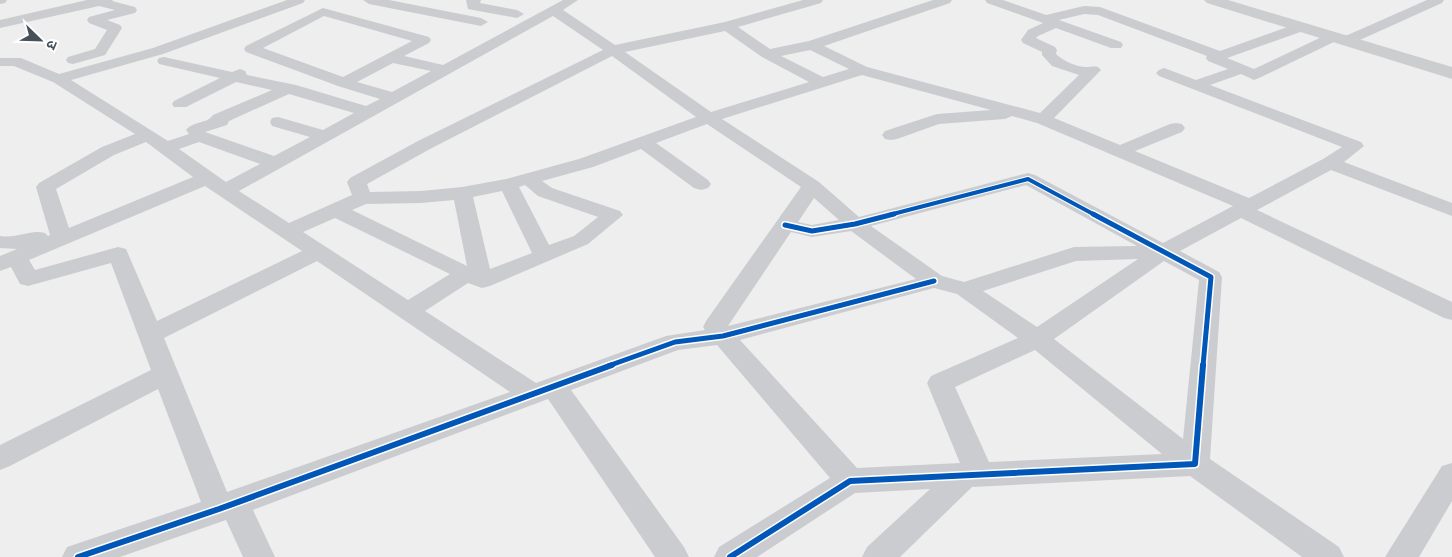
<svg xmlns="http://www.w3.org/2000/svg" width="1452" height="557" font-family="'Noto Sans','Noto Sans Devanagari',sans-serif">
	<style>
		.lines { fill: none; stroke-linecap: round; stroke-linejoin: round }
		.street { fill: #cacccf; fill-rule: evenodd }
		.secondary { fill: #cbcdcf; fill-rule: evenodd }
		.cycleway-far2-casing { stroke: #fff; stroke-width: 6 }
		.cycleway-far1-casing { stroke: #fff; stroke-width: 8 }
		.cycleway-casing { stroke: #fff; stroke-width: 9 }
		.cycleway-far2 { stroke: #0057b8; stroke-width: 4 }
		.cycleway-far1 { stroke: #0057b8; stroke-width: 5 }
		.cycleway { stroke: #0057b8; stroke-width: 6 }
	</style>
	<rect width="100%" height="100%" fill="#efeeee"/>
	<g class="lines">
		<g class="street">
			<path d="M0 0H7L5 3 0 4Z"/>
			<path d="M87 0H113L112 1 135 7 137 10 135 13 107 20 120 25 122 28 105 55 73 64 68 63 66 60 68 57 95 49 107 30 89 23 87 20 89 17 115 10 99 6 0 28V20Z"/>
			<path d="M287 0H305L303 3 163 54 71 80 168 141 189 134 186 130C193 121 207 124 213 115L272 90 236 82 186 107H174L172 104 174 101 220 78 159 64 157 61 159 58 164 57 232 72 240 69 245 71 247 75 296 85 366 106 380 99 338 86 246 52 244 49 246 46 323 8 429 37 431 40 429 43 404 56 443 65 563 0H578L563 10 615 45 725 22 803 0H823L821 3 738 27 770 49 809 41 933 0H952L950 3 824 46 867 67 1040 113 1079 75 1052 66 1042 55V52L1023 43 1021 40 1028 30 1043 23 987 3 985 0H1003L1046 15 1084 6 1100 7 1220 51 1296 24H1306L1308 27 1306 30 1227 58 1254 69 1328 34 1333 33 1340 37 1338 40 1259 78 1254 80 1241 74 1210 85 1361 142 1364 146 1344 162 1452 203V216L1331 170 1257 210 1452 302V320L1444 318 1241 218 1180 251 1219 272 1222 277 1210 459 1339 547 1344 557H1302L1190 476 972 487 900 557H862L867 547 930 489 855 493 757 557H714L719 547 830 478 717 345 678 350 571 390 684 547 689 557H655L548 399 253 510 275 557H243L226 520 120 557H62L67 547 201 502 158 389 10 466 0 470V445L151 370 111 263 28 286 20 284 11 267 0 271V256L17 249 0 248V236C18 239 30 229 45 233L48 236 50 235 36 187 39 183 102 147 135 134 53 82 14 66H0V58H21L59 74 153 48ZM1084 14 1098 15 1207 56 1206 58 1208 61 1228 69 1196 80 1164 68 1159 70 1156 73 1159 76 1342 147 1323 159 1249 198 1135 151 1182 132 1185 128 1182 124 1176 123 1170 124 1120 145 1054 118 1101 70 1098 67C1093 66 1091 67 1086 67 1077 67 1063 61 1056 54L1057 50 1055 47 1036 38 1038 36 1056 28 1111 48H1121L1123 45 1121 42 1059 20ZM324 16 412 41 343 77 263 48ZM553 16 603 50 418 141 350 178 347 182 352 195 289 223 239 191ZM725 31 762 57 809 82 711 112 625 52ZM810 50 849 69 823 77 781 56ZM612 56 696 117 579 159 506 179 462 187 421 191 370 192 367 184 430 149ZM393 63 431 71 392 92 357 82ZM862 75 991 110 937 114 885 131 882 135 885 139 891 140 897 139 939 124 1005 119 1012 116 1037 123 1233 206 1163 243 1035 175 1028 173 859 217 819 182 722 119ZM289 94 354 113 323 130 278 117 272 118 270 122 272 126 310 137 274 156 205 132 227 125 229 121ZM707 124 801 187 706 321 703 327 705 330 666 336 536 383 425 311 468 283 482 288 490 286 588 244 623 215 620 211 552 188 542 181 593 167 641 149 694 188 701 190 708 188 711 184 708 180 656 143ZM146 142 193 177 69 228 56 189 114 155ZM199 142 260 164 226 182 179 149ZM525 185 538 196 598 217 574 236 549 245 519 187ZM1026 185 1137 246 1074 247 964 282 942 276 871 226ZM205 186 302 251 157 321 126 249 118 247 35 270 29 260ZM502 191 532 253 490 269 473 197ZM814 198 839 220 812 225 798 222ZM454 200 467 266 352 210 366 204 421 203ZM335 218 450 274 408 300 303 232ZM851 231 916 279 728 326 791 232 812 237ZM1138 259 1037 327 983 291 1076 261ZM317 261 510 392 227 492 164 338ZM1164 261 1199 280 1183 439 1054 339ZM934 288 957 294 1018 338 931 376 927 383 960 463 857 468 740 340ZM1035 350 1162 454 989 462 955 387Z"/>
			<path d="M363 0H389L481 18 488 22 481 26 369 4Z"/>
			<path d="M466 0H481L480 3 517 10 524 14 517 18 473 10 468 9Z"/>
			<path d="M1427 0H1444L1442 3 1351 44H1341L1339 41 1341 38Z"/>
			<path d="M1452 463V501L1419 557H1385L1442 466Z"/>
		</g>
		<path class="secondary" d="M1204 0H1228L1452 67V79L1207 3Z"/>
		<g class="cycleway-far2-casing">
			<path id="cycleway-far2" d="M889 215 1028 179 1095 215"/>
		</g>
		<g class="cycleway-far1-casing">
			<g id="cycleway-far1">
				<path d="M1093 214 1211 277 1203 366"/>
				<path d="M785 225 812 231 855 224 894 214"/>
				<path d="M608 366 675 342 723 336 934 281"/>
			</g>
		</g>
		<g class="cycleway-casing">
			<g id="cycleway">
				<path d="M78 557 219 509 612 365"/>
				<path d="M730 557 850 481 1195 464 1203 365"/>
			</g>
		</g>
		<use href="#cycleway-far2" class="cycleway-far2"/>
		<use href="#cycleway-far1" class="cycleway-far1"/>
		<use href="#cycleway" class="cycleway"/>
	</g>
	<g transform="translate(40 40) rotate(113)" stroke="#ffffff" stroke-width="4" paint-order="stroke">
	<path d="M0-4L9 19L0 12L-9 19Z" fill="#474f59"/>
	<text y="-8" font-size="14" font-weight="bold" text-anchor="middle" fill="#474f59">उ</text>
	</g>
</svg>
